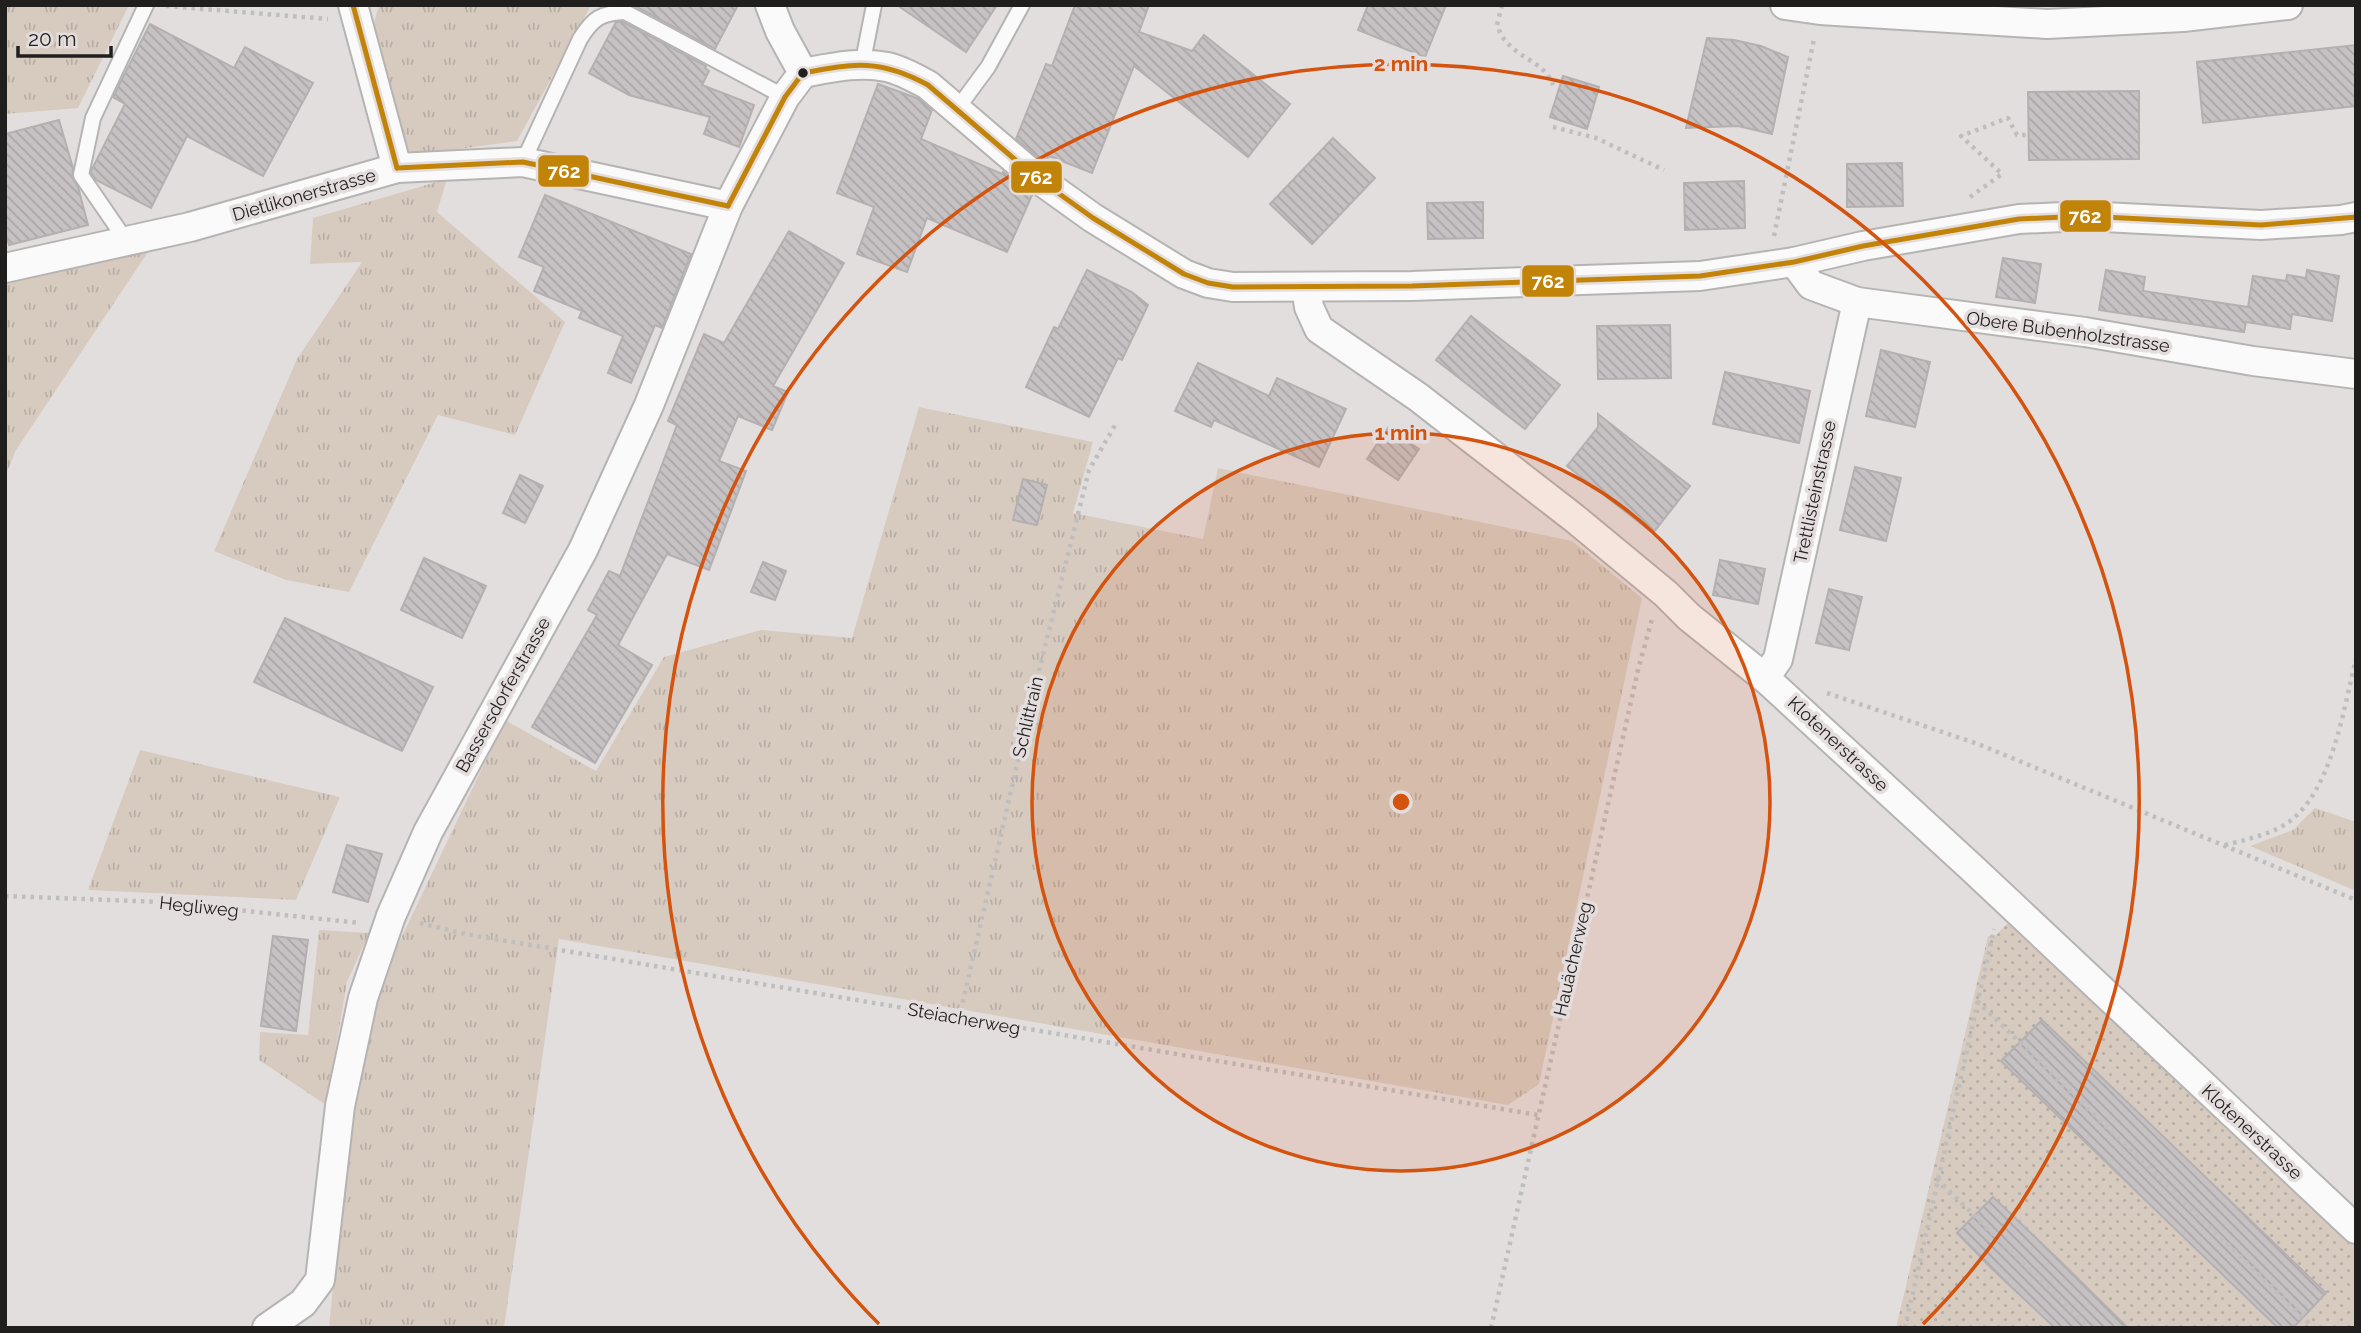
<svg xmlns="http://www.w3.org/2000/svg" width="2361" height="1333" font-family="Raleway,sans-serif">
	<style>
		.grass { fill: url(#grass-tufts) }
		.garden { fill: url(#garden-dots) }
		.building { fill: url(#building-back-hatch); stroke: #b4b0b1; stroke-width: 2 }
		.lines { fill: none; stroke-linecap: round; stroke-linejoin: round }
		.service-casing { stroke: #b6b3b3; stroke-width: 18 }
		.minor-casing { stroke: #b6b3b3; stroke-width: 32 }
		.path { stroke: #bfbebe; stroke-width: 4.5; stroke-dasharray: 3.5 5; stroke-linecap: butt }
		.service { stroke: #fbfafa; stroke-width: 14 }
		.minor { stroke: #fbfafa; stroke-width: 28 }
		.bus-1-casing { stroke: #e4dddd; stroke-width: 10 }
		.bus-1 { stroke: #c28408; stroke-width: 5 }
		.ring { fill: none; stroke: #d4530e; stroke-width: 3.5 }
		.bus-dot { fill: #211e1e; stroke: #e4dddd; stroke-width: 2.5 }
		.labels { text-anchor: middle; stroke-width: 7; stroke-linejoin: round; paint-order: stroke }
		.street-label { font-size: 18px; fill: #211e1e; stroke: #e4dddd }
		.centre { fill: #d4530e; stroke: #e4dddd; stroke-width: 3.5 }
		.ring-label { font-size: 21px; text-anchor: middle; font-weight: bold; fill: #d4530e; stroke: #e4dddd; stroke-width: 7; stroke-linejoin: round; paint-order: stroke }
		.line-badge { stroke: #e4dddd; stroke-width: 2.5 }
		.badge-label { font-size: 19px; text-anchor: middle; font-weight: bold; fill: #fff }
	</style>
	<defs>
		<pattern id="grass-tufts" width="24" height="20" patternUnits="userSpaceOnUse" patternTransform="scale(1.75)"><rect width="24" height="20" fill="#d7cbc0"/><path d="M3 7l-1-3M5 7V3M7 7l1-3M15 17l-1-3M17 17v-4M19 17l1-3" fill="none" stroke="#b8aea5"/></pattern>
		<pattern id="garden-dots" width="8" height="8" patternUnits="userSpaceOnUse" patternTransform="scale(1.75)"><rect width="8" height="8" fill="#d7cbc0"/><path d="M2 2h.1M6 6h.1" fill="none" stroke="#b8aea5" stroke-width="1.8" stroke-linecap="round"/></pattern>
		<pattern id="building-back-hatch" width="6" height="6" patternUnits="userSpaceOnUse" patternTransform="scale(1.75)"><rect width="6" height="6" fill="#c6c2c3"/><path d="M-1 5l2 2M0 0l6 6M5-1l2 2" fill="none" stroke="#aaa6a7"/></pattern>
	</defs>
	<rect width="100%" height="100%" fill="#e3dede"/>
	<g class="grass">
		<path d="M5 5H129L78 108 5 114Z"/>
		<path d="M379 5H588L590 7 517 141 407 156 374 23Z"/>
		<path d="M447 179 437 212 565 322 515 435 438 415 349 592 286 580 214 551 297 359 362 262 310 264 313 218Z"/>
		<path d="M150 249 16 450 5 477V280Z"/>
		<path d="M919 407 1093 442 1073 513 1203 539 1218 468 1572 541 1642 598 1539 1084 1508 1105 559 939 504 1328H329L350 1109 385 972 505 720 596 771 664 657 761 630 852 638Z"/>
		<path d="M140 750 340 797 296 900 88 890Z"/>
		<path d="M2315 808 2356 822V891L2250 846 2293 830Z"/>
		<path d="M319 930 369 933 347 982 326 1105 259 1060 260 1032 308 1035Z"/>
	</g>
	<path class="garden" d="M2008 923 2356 1248V1328H1896L1988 936H1995Z"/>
	<g class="building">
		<path d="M633 5H738L715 49Z"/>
		<path d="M897 5H997L966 52Z"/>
		<path d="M1075 5H1149L1139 32 1192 51 1204 35 1290 104 1248 157 1134 66 1092 173 1049 156 1045 163 1016 139 1046 64 1052 66Z"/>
		<path d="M1368 5H1446L1425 57 1358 30Z"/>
		<path d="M616 22H623L706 66 705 68 709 71 702 85 754 105 739 147 704 134 710 117 629 95 589 73Z"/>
		<path d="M150 24 234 68 245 47 313 83 263 176 187 136 151 208 96 180 91 173 92 169 125 104 113 97Z"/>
		<path d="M1707 38 1734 40 1761 46 1788 57 1772 134 1738 126 1686 128Z"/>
		<path d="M2356 45V106L2203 123 2197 62Z"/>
		<path d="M1563 76 1599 87 1587 129 1550 117Z"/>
		<path d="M878 84 919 99 932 110 921 139 1002 174 1003 172 1032 195 1007 252 927 218 907 272 857 254 874 207 837 193Z"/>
		<path d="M2139 91V159L2029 160 2028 92Z"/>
		<path d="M59 120 73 168 72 177 78 187 88 225 9 245 5 231V134Z"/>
		<path d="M1333 138 1375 178 1312 244 1270 204Z"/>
		<path d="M1902 163 1903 206 1847 207V164Z"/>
		<path d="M1744 181 1745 228 1685 230 1684 183Z"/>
		<path d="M545 195 691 254 662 328 655 325 631 383 608 373 623 336 579 318 582 311 534 291 544 267 519 257Z"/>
		<path d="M1483 202V238L1428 239 1427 203Z"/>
		<path d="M789 231 844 263 773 386 788 392 772 430 738 416 719 461 746 471 709 570 667 554 618 645 652 665 595 763 532 727 597 615 588 610 609 571 620 576 677 425 668 421 704 334 724 343Z"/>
		<path d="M2003 258 2041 264 2035 303 1996 297Z"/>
		<path d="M1087 270 1132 292 1148 305 1122 360 1118 358 1089 417 1026 387 1054 327 1058 329Z"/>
		<path d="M2106 270 2145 277 2143 291 2248 307 2253 276 2286 281 2287 275 2306 278 2307 270 2339 276 2332 321 2292 314 2290 329 2246 322 2244 332 2099 310Z"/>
		<path d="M1471 316 1560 385 1525 429 1436 360Z"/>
		<path d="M1670 325 1671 378 1598 379 1597 326Z"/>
		<path d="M1881 350 1930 362 1915 427 1866 416Z"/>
		<path d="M1198 363 1269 396 1277 378 1346 409 1319 467 1214 420 1211 427 1175 411Z"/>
		<path d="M1725 372 1810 391 1799 443 1713 424Z"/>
		<path d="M1598 414 1690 486 1653 533 1567 466 1598 427Z"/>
		<path d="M1388 428 1419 449 1398 480 1367 459Z"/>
		<path d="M1855 467 1901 478 1886 541 1840 530Z"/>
		<path d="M520 475 543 486 525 523 503 513Z"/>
		<path d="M1023 479 1047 485 1037 525 1013 520Z"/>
		<path d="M424 558 486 586 462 638 401 610Z"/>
		<path d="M1720 560 1765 569 1758 604 1713 595Z"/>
		<path d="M763 562 786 571 775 600 751 592Z"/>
		<path d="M1829 589 1862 597 1849 650 1816 643Z"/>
		<path d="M285 618 433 687 402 751 254 682Z"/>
		<path d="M347 845 382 854 368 902 333 892Z"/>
		<path d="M273 936 308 940 296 1031 261 1026Z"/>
		<path d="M2042 1020 2326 1293 2293 1328H2278L2001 1061Z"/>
		<path d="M1993 1197 2059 1260 2128 1328H2055L1990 1267 1957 1233Z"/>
	</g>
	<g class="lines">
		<g class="service-casing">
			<g id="service">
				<path d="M862 66 874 5"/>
				<path d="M957 109 988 67 1022 5"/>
				<path d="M523 162 580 39C593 18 601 13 625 12L785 97"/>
				<path d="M127 242 81 175 93 118 146 5"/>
			</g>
		</g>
		<g class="minor-casing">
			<g id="minor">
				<path d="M353 5 397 168"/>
				<path d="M770 5 780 31 803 73"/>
				<path d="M1785 5 1820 10 2047 24 2183 17 2288 5"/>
				<path d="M803 73C830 68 859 61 887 67 901 70 915 78 928 85L1033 175 1093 218 1184 274 1208 283 1233 287 1412 286 1700 276 1794 262 1863 246 2019 219 2084 216 2261 225 2341 220 2356 217"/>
				<path d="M1794 262 1811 285 1857 302 2085 332 2253 361 2356 374"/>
				<path d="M5 268 190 227 397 168 523 162 728 206"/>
				<path d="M1306 287 1309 307 1319 329 1418 397 1574 518 1666 594 1689 617 1765 678 1973 869 2356 1229"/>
				<path d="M1765 678 1778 659 1857 302"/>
				<path d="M267 1328 303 1303 320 1280 340 1106 363 998 391 916 428 832 583 550 649 405 728 206 785 97 803 73"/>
			</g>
		</g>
		<g class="path">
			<path d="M1502 5 1497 25C1499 30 1501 36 1505 40 1519 59 1545 62 1553 85"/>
			<path d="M166 6 328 19"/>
			<path d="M1553 127 1596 138 1664 170"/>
			<path d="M1970 197 2002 174 1961 136 2008 118 2017 135H2029"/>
			<path d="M1774 236 1814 39"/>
			<path d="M1827 693 1978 744 2356 900"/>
			<path d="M2225 845C2244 840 2269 835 2286 824 2332 793 2343 710 2356 659"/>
			<path d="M5 896 161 902 360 923"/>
			<path d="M420 923 465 934 1538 1115"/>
			<path d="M1977 1001 2314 1328"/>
			<path d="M959 1019 1031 703 1089 470 1117 422"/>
			<path d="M1937 1179 2089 1328"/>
			<path d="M1491 1328 1638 670 1652 619"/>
			<path d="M1905 1328 1994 929"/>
		</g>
		<use href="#service" class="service"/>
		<use href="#minor" class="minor"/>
		<g class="bus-1-casing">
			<g id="bus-1">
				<path d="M353 5 397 168"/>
				<path d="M803 73C855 63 880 59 928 85L1033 175 1093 218 1184 274 1208 283 1233 287 1412 286 1700 276 1794 262 1863 246 2019 219 2084 216 2261 225 2356 217"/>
				<path d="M397 168 523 162 728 206"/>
				<path d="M728 206 785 97 803 73"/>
			</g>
		</g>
		<use href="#bus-1" class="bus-1"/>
	</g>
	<circle cx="1401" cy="802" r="369" fill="#d4530e" fill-opacity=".12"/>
	<g class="ring">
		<circle cx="1401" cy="802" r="369"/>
		<path d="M879 1324A738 738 0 1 1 1923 1324"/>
	</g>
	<circle class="bus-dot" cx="803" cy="73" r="6"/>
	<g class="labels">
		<g class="street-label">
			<text transform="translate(304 195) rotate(-16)" y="6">Dietlikonerstrasse</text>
			<text transform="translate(2068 332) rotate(8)" y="6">Obere Bubenholzstrasse</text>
			<text transform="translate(1815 492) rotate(-78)" y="6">Trettlisteinstrasse</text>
			<text transform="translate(503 695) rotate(-61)" y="6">Bassersdorferstrasse</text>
			<text transform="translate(1028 717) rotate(-77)" y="6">Schlittrain</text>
			<text transform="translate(1838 744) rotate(43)" y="6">Klotenerstrasse</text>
			<text transform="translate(199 907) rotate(6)" y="6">Hegliweg</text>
			<text transform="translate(1573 959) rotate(-77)" y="6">Hauächerweg</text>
			<text transform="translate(964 1019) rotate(10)" y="6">Steiacherweg</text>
			<text transform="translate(2252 1132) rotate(43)" y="6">Klotenerstrasse</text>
		</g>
	</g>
	<circle cx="1401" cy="802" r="10" class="centre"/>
	<g class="ring-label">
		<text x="1401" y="71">2 min</text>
		<text x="1401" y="440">1 min</text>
	</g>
	<g class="line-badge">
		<rect x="537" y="154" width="53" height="34" rx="7" fill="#c28408"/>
		<rect x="1010" y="160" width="53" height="34" rx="7" fill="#c28408"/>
		<rect x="2059" y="199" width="53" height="34" rx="7" fill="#c28408"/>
		<rect x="1521" y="264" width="54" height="34" rx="7" fill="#c28408"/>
	</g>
	<g class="badge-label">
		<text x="564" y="178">762</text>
		<text x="1036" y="184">762</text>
		<text x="2085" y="223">762</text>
		<text x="1548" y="288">762</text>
	</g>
	<rect width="2361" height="1333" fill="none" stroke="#211e1e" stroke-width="14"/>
	<path d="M18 46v10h93v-10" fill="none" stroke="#211e1e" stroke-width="3.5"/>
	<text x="28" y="46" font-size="21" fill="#211e1e" stroke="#e4dddd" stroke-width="5" paint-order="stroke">20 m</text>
</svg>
